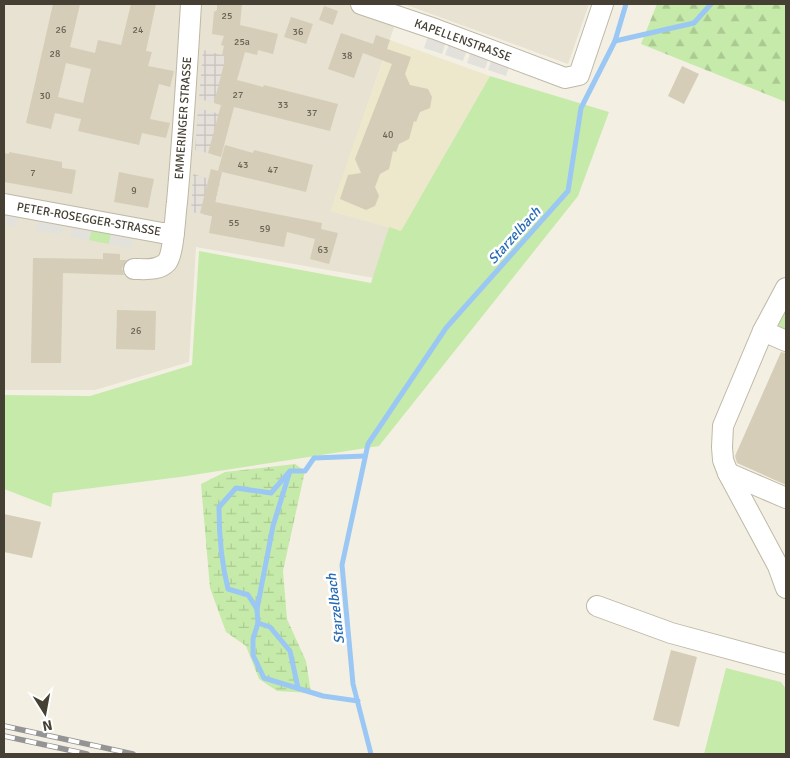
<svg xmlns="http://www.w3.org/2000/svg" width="790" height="758" font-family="Signika,sans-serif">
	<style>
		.residential { fill: #e7e2d1 }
		.industrial { fill: url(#industrial-grid) }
		.education { fill: #ede7cc }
		.green { fill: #c6eaa9 }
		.forest { fill: url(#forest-firs) }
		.wetland { fill: url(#wetland-marsh) }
		.parking { fill: #e3e1dc }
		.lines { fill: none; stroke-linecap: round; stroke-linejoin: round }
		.stream { stroke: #9bc7f4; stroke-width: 5 }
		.building { fill: #d5cdb8; fill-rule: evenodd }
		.minor-casing { stroke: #bfb8a6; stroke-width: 22 }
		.minor { stroke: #fff; stroke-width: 20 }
		.rail-casing { stroke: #949494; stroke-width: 5.5 }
		.rail { stroke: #fff; stroke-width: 4; stroke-dasharray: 11; stroke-linecap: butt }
		.labels { text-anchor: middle; stroke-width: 5; stroke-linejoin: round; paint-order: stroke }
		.number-label { font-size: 10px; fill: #696354 }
		.street-label { font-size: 12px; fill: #454033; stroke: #fff }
		.water-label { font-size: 14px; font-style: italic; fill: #276cb6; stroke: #fff }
	</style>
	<defs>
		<pattern id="industrial-grid" width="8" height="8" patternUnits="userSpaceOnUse" patternTransform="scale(1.25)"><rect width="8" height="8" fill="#e5e0d9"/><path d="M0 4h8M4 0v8" fill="none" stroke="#c6c1bb"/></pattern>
		<pattern id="forest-firs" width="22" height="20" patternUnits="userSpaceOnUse" patternTransform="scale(1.25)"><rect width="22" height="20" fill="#c6eaa9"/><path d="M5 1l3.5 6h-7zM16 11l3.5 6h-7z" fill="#abca92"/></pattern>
		<pattern id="wetland-marsh" width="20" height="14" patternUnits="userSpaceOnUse" patternTransform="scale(1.25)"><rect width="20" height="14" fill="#c6eaa9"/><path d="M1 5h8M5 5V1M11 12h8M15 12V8" fill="none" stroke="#abca92"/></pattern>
	</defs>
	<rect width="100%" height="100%" fill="#f3f0e3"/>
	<g class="residential">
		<path d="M4 4H402L331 211 389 227 374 278 196 247 189 362 95 390H4Z"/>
		<path d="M404 4H589L568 64Z"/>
	</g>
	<g class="industrial">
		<path d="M203 50 238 59 226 106 199 99Z"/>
		<path d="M198 108 231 117 220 156 195 150Z"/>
		<path d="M193 174 220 182 212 216 191 212Z"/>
	</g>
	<path class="education" d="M390 40 490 76 401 231 330 211Z"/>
	<g class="green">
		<path d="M490 76 609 112 578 196 379 446 180 477 53 493 51 507 4 489V395L90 396 192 365 199 251 371 283 389 227 401 231Z"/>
		<path d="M92 229 111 233 109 244 89 240Z"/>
		<path d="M726 668 781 682 786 689V754H704Z"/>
	</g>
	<g class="forest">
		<path d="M657 4H786V102L641 44Z"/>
		<path d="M786 309V330L776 326Z"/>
	</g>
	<path class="wetland" d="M295 464 305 471 283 571 287 619 306 661 311 693 277 691 259 679 246 646 226 632 210 588 201 484 225 472Z"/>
	<g class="parking">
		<path d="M428 36 446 42 442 54 424 48Z"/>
		<path d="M449 44 467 50 463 61 445 55Z"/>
		<path d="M471 51 489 57 485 69 467 63Z"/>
		<path d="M492 58 510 64 506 76 488 70Z"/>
		<path d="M4 212 19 215 17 227 4 224Z"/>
		<path d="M38 218 64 223 61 235 36 230Z"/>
		<path d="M73 225 92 229 89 240 70 237Z"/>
		<path d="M111 233 133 237 131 248 109 244Z"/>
	</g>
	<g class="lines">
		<g class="stream">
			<path d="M615 41 694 23 711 4"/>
			<path d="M257 609 273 526 289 474"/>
			<path d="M258 623 270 627 290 651 298 688"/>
			<path d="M358 701 323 696 264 678 253 655V639L258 623 257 609 248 595 228 589C221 561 219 535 219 507L236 488 271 493 290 471H305L314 458 365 456"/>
			<path d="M371 754 353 684 342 565 368 444 446 328 568 191 581 108 615 41 626 4"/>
		</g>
	</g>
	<g class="building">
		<path d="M53 4H80L70 47 95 53 98 40 121 45 131 4H156L146 51 152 52 148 66 174 71 170 87 159 84 150 119 170 123 166 138 142 133 139 145 78 131 81 119 55 113 51 129 26 123ZM66 63 91 69 83 103 58 97Z"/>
		<path d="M217 4H242L240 25 278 34 273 54 258 50 257 55 245 52 237 80 263 87 264 85 338 104 330 131 234 107 221 157 208 153 221 105 214 103 226 56 222 55 224 46 221 45 224 36 212 34 214 12 217 10Z"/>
		<path d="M324 6 338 11 333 25 319 20Z"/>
		<path d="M291 17 313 24 306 44 284 37Z"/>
		<path d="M341 33 373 44 376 35 390 40 387 49 411 57 405 74 410 85 428 89 432 97 430 108 420 112 416 122 414 121 409 139 399 144 396 152 393 151 389 169 380 174 375 187 379 196 375 206 366 210 340 199 348 175 361 173 355 159 392 64 363 53 354 78 328 69Z"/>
		<path d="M682 66 699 74 684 104 668 96Z"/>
		<path d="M225 145 253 153 254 150 313 165 306 192 218 171Z"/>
		<path d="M9 152 62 162V168L76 170 72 194 4 182V153L9 154Z"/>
		<path d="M211 169 222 172 215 202 322 223 321 229 338 233 329 264 310 259 315 239 287 232 284 247 209 233 212 216 200 213Z"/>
		<path d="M119 172 154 179 148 208 114 202Z"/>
		<path d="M103 253 120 254V260H127L122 268 124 275 63 273 61 363H31L33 258 103 259Z"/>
		<path d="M117 310 156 311 155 350 116 349Z"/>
		<path d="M781 352 786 353V485L737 463 735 456Z"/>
		<path d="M4 514 41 522 32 558 4 552Z"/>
		<path d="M671 650 697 657 679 727 653 720Z"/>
	</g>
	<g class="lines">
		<g class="minor-casing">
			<g id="minor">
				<path d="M361 4 435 29 565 78 579 75 603 4"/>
				<path d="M4 204 162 233H174"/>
				<path d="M134 269C145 269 159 271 167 262 174 253 175 215 177 202 183 136 187 70 191 4"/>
				<path d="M786 288 763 331 723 426 722 447 723 460 728 473 778 566 786 588"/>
				<path d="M763 331 786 341"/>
				<path d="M728 473 786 498"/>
				<path d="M597 606 671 633 786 664"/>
			</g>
		</g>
		<use href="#minor" class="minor"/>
		<g class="rail-casing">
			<g id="rail">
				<path d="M4 726 133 754"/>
				<path d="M4 736 87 754"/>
			</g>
		</g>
		<use href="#rail" class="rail"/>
	</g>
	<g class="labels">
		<g class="number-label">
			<text x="227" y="19">25</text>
			<text x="61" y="33">26</text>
			<text x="138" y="33">24</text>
			<text x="298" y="35">36</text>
			<text x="242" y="45">25a</text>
			<text x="55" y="57">28</text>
			<text x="347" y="59">38</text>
			<text x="238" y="98">27</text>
			<text x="45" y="99">30</text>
			<text x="283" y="108">33</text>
			<text x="312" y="116">37</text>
			<text x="388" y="138">40</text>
			<text x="243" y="168">43</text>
			<text x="273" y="173">47</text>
			<text x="33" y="176">7</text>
			<text x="134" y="194">9</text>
			<text x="234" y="226">55</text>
			<text x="265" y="232">59</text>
			<text x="323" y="253">63</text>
			<text x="136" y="334">26</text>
		</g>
		<g class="street-label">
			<text transform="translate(463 40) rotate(20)" y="4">KAPELLENSTRASSE</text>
			<text transform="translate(183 118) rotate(-86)" y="4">EMMERINGER STRASSE</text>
			<text transform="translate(89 219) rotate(10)" y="4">PETER-ROSEGGER-STRASSE</text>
		</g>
		<g class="water-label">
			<text transform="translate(514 235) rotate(-48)" y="5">Starzelbach</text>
			<text transform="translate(335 609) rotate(-97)" y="5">Starzelbach</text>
		</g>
	</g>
	<rect width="790" height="758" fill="none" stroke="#454033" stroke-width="10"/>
	<g transform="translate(45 713) rotate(169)" stroke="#ffffff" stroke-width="4" paint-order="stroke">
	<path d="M0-4L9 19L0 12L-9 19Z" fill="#454033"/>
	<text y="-8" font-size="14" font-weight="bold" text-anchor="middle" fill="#454033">N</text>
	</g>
</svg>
